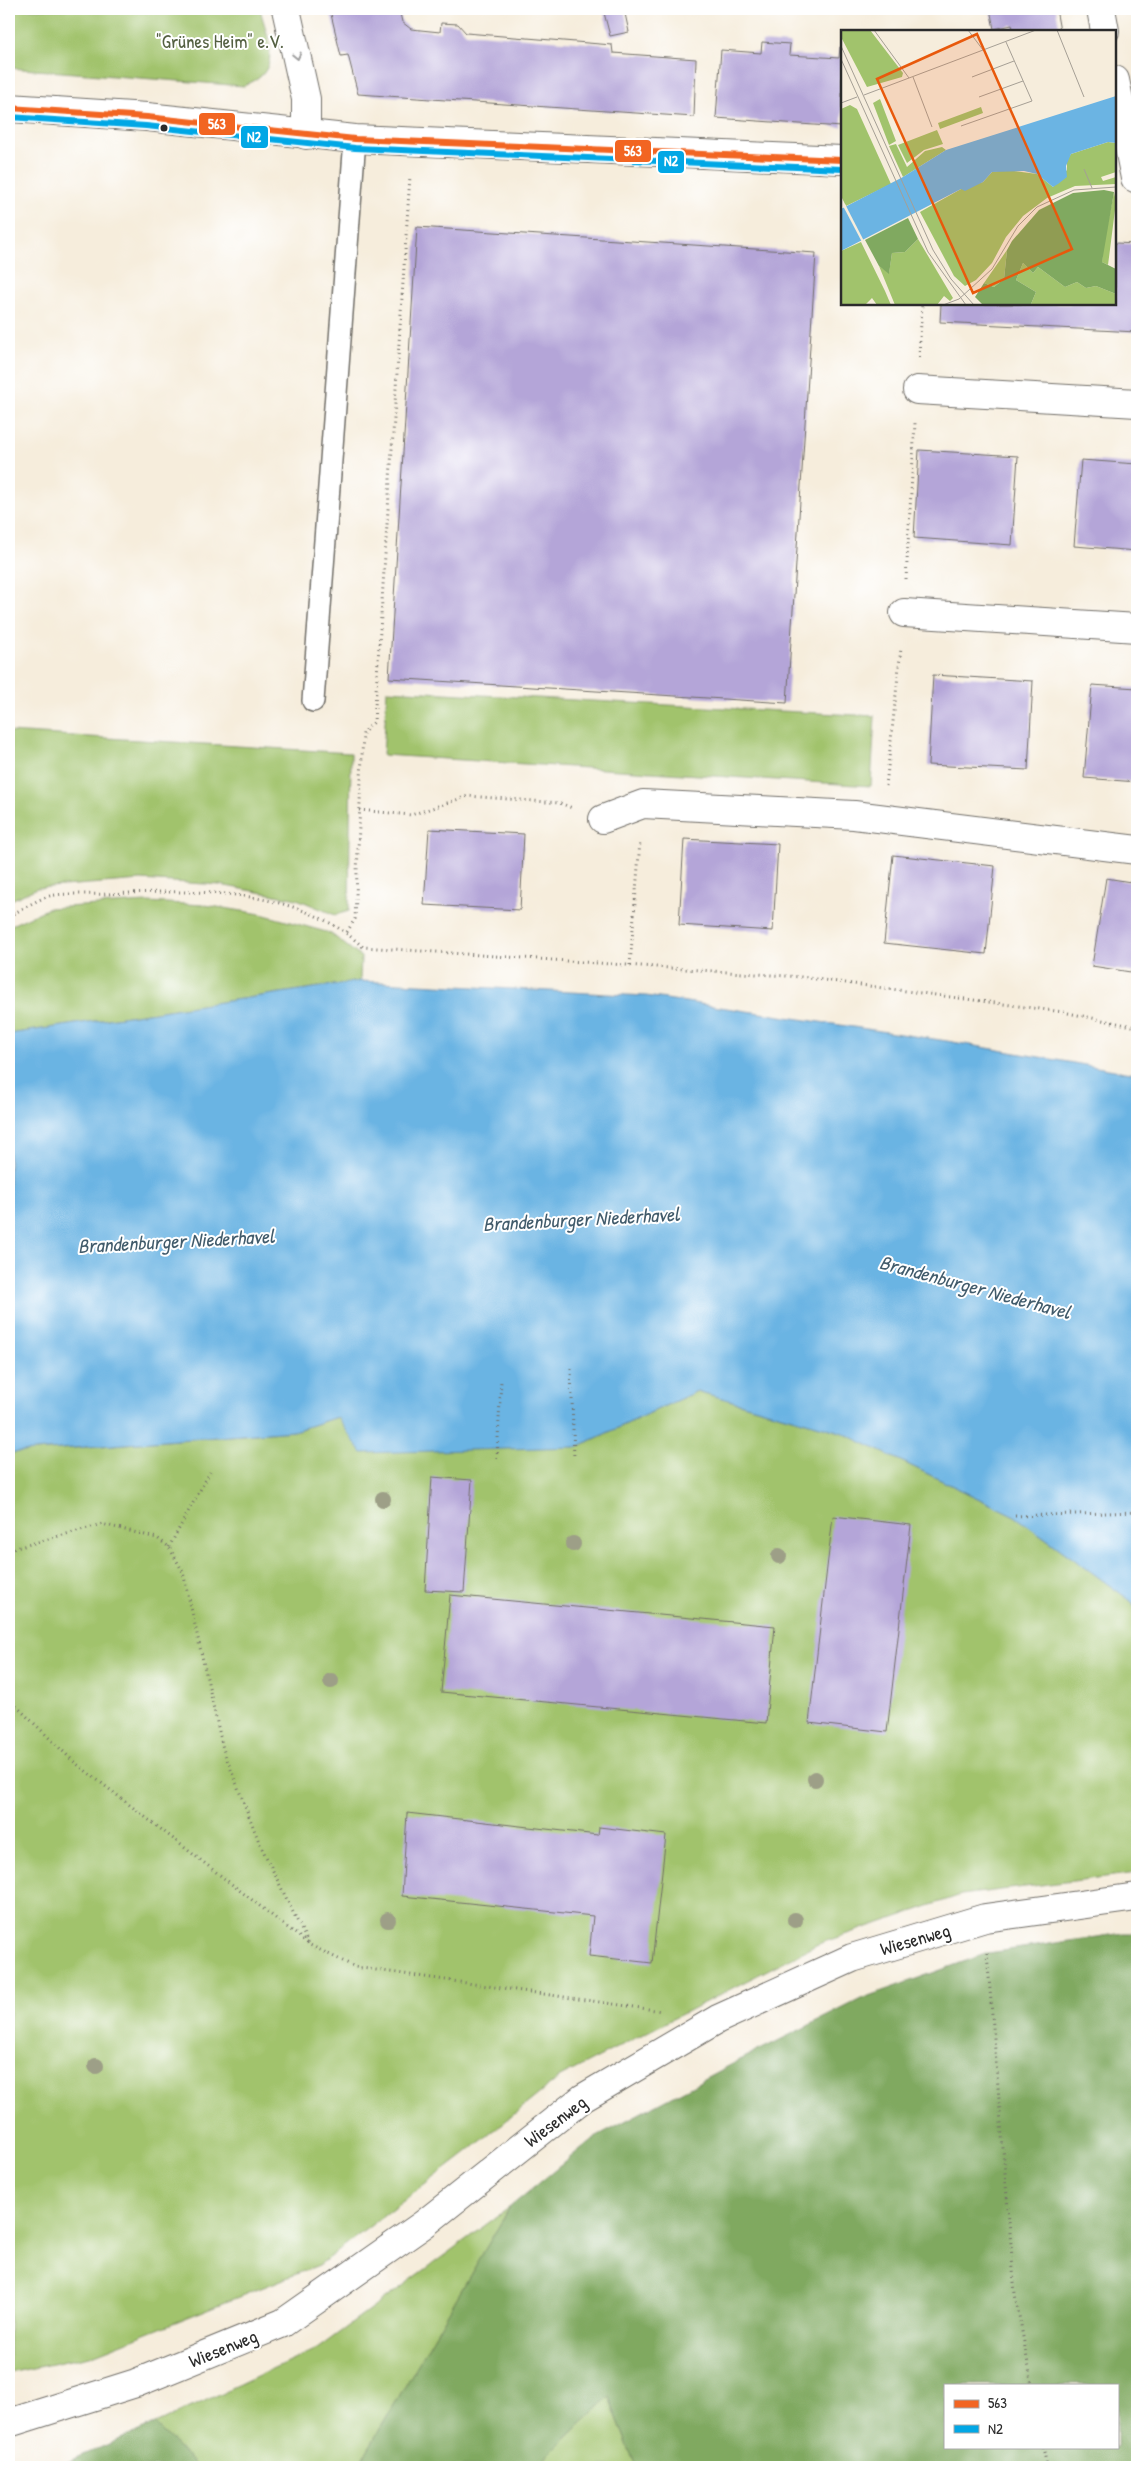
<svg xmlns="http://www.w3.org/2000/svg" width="1146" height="2476" font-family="'Patrick Hand',sans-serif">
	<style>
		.green { fill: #a1c36c; stroke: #66774c }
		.forest { fill: #80a960; stroke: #566a46; fill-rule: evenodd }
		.water { fill: #6bb4e3; stroke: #4b7087 }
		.building { fill: #b4a5d8 }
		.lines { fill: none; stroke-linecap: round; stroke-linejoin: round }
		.service-casing { stroke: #726f69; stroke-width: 24 }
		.minor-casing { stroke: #726f69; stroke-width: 30 }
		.path { stroke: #726f69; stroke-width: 3; stroke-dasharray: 1 4; stroke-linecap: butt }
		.service { stroke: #fff; stroke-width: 21 }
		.minor { stroke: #fff; stroke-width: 28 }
		.bus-1-casing { stroke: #fff; stroke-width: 10 }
		.bus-2-casing { stroke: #fff; stroke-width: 10 }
		.bus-1 { stroke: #f26522; stroke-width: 6 }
		.bus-2 { stroke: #02a7e5; stroke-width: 6 }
		.tree { fill: #9d9f87 }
		.oneway { stroke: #a0a0a0 }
		.bus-dot { fill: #2b2b2b; stroke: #fff; stroke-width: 2 }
		.labels { text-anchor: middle; stroke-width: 4; stroke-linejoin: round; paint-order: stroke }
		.park-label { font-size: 19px; fill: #546042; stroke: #fff }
		.street-label { font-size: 19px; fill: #2b2b2b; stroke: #fff }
		.water-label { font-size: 20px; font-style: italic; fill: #415b6b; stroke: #fff }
		.inset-road { fill: none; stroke: #a59f95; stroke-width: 1 }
		.view { fill: #e8590c; fill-opacity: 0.15; stroke: #e8590c; stroke-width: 2.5 }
		.inset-edge { fill: none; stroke: #2b2b2b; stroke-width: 2.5 }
		.line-badge { stroke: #fff; stroke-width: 2 }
		.badge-label { font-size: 14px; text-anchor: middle; font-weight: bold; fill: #fff }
	</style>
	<rect width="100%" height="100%" fill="#fff"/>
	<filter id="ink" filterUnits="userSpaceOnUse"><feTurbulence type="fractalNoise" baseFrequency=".02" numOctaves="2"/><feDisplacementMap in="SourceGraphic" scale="10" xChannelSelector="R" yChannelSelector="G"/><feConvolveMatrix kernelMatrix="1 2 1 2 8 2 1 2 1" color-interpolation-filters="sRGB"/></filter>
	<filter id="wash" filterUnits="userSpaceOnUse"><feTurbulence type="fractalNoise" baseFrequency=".0096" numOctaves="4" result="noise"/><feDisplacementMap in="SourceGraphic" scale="20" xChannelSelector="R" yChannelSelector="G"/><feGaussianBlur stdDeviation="1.12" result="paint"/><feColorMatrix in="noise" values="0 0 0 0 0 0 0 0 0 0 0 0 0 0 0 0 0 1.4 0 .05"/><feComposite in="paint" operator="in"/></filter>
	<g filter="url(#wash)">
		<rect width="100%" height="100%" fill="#f6eddc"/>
		<g class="green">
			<path d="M9 9H260C265 29 279 59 261 76 257 80 249 83 244 86L9 68Z"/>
			<path d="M387 690 875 716 871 786 383 755Z"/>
			<path d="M9 732 351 753 349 911 335 915 297 899 220 885 141 880 37 888 9 901Z"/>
			<path d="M147 902 205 905 261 914 330 933 361 957 360 981 9 1034V926L49 908Z"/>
			<path d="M697 1391 841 1432 1015 1516 1131 1601 1137 1612V1873L961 1895 818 1944 560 2077 460 2158 319 2265 90 2356 9 2373V1453L294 1431 337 1417 577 1447Z"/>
			<path d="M510 2207 359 2465 351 2467H197L155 2424 317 2349Z"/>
			<path d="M609 2397 636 2467H536Z"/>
		</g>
		<g class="forest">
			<path d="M1124 1933H1137V2467H636L609 2397 536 2467H351L359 2465 510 2207 595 2137 740 2060 863 1998 988 1953ZM945 2385H1117V2447H945Z"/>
			<path d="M155 2424 197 2467H56Z"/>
		</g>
		<path class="water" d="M360 981 646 996 947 1041 1137 1074V1612L1131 1601 1015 1516 841 1432 697 1391 577 1447 362 1453 337 1417 294 1431 9 1453V1034Z"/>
		<g id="blocks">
			<g class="building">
				<path d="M399 9 402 22 411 29 440 32 441 23 458 24 466 33 612 45 613 53 696 59 694 117 358 94 348 55 341 56 330 10Z"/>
				<path d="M603 9H624L629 32 610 36Z"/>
				<path d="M990 9H1056L1060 31H1014L1012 25 994 29Z"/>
				<path d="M762 42 790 44 789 55 839 58 840 47H842V127L716 118 721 50 761 53Z"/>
				<path d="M417 227 816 253 787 703 389 678Z"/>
				<path d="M1115 243 1137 244V332L940 322 941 304H1115Z"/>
				<path d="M919 450 1018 456 1012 545 914 538Z"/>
				<path d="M1081 460 1137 464V551L1074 546Z"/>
				<path d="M933 675 1033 681 1028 770 928 765Z"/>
				<path d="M1092 685 1137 688V782L1084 778Z"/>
				<path d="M429 829 524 834 520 910 424 905Z"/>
				<path d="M684 839 778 844 773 931 679 925Z"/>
				<path d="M893 855 995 866 986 954 884 943Z"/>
				<path d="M1106 878 1137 883V973L1092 966Z"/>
				<path d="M432 1477 472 1480 464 1592 425 1590Z"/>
				<path d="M833 1516 911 1525 887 1732 809 1723Z"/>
				<path d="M450 1595 775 1626 766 1723 441 1692Z"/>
				<path d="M407 1813 598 1835 599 1827 666 1835 652 1963 589 1956 593 1916 402 1896Z"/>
			</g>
		</g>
	</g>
	<g filter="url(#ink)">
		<use href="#blocks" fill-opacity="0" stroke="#726f69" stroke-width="1"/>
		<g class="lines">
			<g class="service-casing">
				<path id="service" d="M313 701 355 139"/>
			</g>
			<g class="minor-casing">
				<g id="minor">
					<path d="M286 9 306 99V135"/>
					<path d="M1101 9 1105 31"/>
					<path d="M1115 80 1135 178"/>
					<path d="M9 108 147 117 355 139 842 160"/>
					<path d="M917 390 1137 403"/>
					<path d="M904 613 1137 628"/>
					<path d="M603 819 643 804 854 815 1137 850"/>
					<path d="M9 2423 136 2383 283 2323 424 2224 583 2098 718 2019 852 1958 985 1918 1137 1897"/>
				</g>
			</g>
			<g class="path">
				<path d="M919 357 922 304"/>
				<path d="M906 579 915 423"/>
				<path d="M886 786 901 648"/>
				<path d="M359 810 411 815 468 796 560 803 572 808"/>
				<path d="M9 916C21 910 33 902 46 897 61 892 90 895 107 894 192 890 296 885 363 947L801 977 1063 1012 1137 1027"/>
				<path d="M347 932 355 919 363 733 374 722 410 176"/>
				<path d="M630 965 640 842"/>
				<path d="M571 1369 574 1458"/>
				<path d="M497 1458 501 1381"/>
				<path d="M1015 1516 1137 1512"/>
				<path d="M169 1547 210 1472"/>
				<path d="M9 1550 102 1524 157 1538 169 1547 183 1572 223 1749 259 1842 309 1945"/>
				<path d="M9 1699 73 1761 310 1945 355 1967 662 2011"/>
				<path d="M987 1953 1015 2294 1032 2385"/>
				<path d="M1043 2447 1047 2467"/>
			</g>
			<use href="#service" class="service"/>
			<use href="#minor" class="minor"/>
			<g class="bus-1-casing">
				<path id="bus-1" d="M9 108 147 117 355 139 842 160"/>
			</g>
			<g class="bus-2-casing">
				<path id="bus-2" d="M9 117 146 126 355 148 842 169"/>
			</g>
			<use href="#bus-1" class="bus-1"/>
			<use href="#bus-2" class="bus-2"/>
		</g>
		<g class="tree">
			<circle cx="383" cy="1499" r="8"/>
			<circle cx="573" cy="1544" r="8"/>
			<circle cx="779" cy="1556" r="8"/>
			<circle cx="331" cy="1681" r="8"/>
			<circle cx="815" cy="1779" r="8"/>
			<circle cx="388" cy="1920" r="8"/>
			<circle cx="795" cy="1920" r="8"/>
			<circle cx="96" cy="2066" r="8"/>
		</g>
		<defs><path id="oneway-chevron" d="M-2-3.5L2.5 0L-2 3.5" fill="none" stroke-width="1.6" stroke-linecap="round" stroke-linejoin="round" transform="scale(1.25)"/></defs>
		<use class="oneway" href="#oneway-chevron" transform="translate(297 56) rotate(77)"/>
	</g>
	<circle class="bus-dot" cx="164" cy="128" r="4.5"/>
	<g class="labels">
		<g class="park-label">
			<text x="220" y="48">"Grünes Heim" e.V.</text>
		</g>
		<g class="street-label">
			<text transform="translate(915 1939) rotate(-16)" y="7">Wiesenweg</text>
			<text transform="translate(555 2121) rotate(-37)" y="7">Wiesenweg</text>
			<text transform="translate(223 2348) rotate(-22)" y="7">Wiesenweg</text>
		</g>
		<g class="water-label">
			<text transform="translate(581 1219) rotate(-3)" y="7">Brandenburger Niederhavel</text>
			<text transform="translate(176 1241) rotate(-3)" y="7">Brandenburger Niederhavel</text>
			<text transform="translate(975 1287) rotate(15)" y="7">Brandenburger Niederhavel</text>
		</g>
	</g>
	<g transform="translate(841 30)">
		<rect width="275" height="275" fill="#f6eddc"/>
		<path d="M0 0H29L62 43 61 47 26 57 0 7ZM39 69 55 111 48 115 32 73ZM9 75 16 79 50 154 5 176 0 166V79ZM140 77 142 83 99 99 97 93ZM96 100 102 114 83 120 66 133 57 115ZM267 112 275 113V142L260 147 262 151 275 147V154L234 156 206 168 182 186 165 207 151 233 135 250 124 256 113 246 79 182 120 159 142 152 151 142 165 140 196 144 212 157 226 140V130L230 124ZM55 114 66 137 84 121 101 117 105 120 62 147 48 116ZM273 162 275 172 267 235 261 232 262 219ZM77 209 112 268 109 271 103 266 96 275H54L38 236 48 243 51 223 64 222ZM20 212 44 261 50 275H36L31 268 24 275H0V221ZM166 220 163 249 153 257 143 253ZM182 233 192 243 197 237 224 257 236 252 245 258 255 256 275 264V275L190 274 195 262 175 250Z" fill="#a1c36c"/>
		<path d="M263 160 273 162 261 232 275 239V264L255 256 245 258 236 252 224 257 197 237 192 243 182 233 175 250 195 262 190 274 194 275H142L134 267 143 253 153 257 163 249 166 220 171 211 198 180 232 163ZM67 188 77 209 64 222 51 223 48 244 38 236 24 210Z" fill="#80a960"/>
		<path d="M275 66V113L267 112 230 124 225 136 226 147 217 154 212 157 196 144 183 141 151 142 142 152 124 161 120 159 0 221V179L62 147 105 120Z" fill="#6bb4e3"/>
		<path d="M4 174 24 213 22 214 2 176Z" fill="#f6eddc"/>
		<path class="inset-road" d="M33 0 68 48M127 0 142 20M216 0 243 67M0 16 92 220 110 249 133 275M0 29 87 222 125 275M72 47 91 97M131 47 173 31M23 65 195 0M138 67 182 51M0 73 16 67M120 96 191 71 165 12M243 139 251 158M102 275 118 269 151 239 177 196 196 177 233 160 275 157"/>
		<path class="view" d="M136 4 231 219 132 263 36 49Z"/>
		<rect width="275" height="275" class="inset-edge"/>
	</g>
	<g class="line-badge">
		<rect x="198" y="112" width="38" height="24" rx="5" fill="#f26522"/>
		<rect x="240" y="125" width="29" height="24" rx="5" fill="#02a7e5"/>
		<rect x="614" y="139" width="38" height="24" rx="5" fill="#f26522"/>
		<rect x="657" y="150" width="28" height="24" rx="5" fill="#02a7e5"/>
	</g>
	<g class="badge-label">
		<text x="217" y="129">563</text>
		<text x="254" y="142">N2</text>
		<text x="633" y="156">563</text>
		<text x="671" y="166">N2</text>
	</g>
	<rect width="1146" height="2476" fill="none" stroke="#fff" stroke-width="30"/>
	<rect x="944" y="2384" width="175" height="65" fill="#ffffff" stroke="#aaaaaa"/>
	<rect x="954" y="2400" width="25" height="8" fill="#f26522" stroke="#aaaaaa"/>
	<text x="988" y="2408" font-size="15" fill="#2b2b2b">563</text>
	<rect x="954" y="2425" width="25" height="8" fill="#02a7e5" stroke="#aaaaaa"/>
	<text x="988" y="2434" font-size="15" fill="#2b2b2b">N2</text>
</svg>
